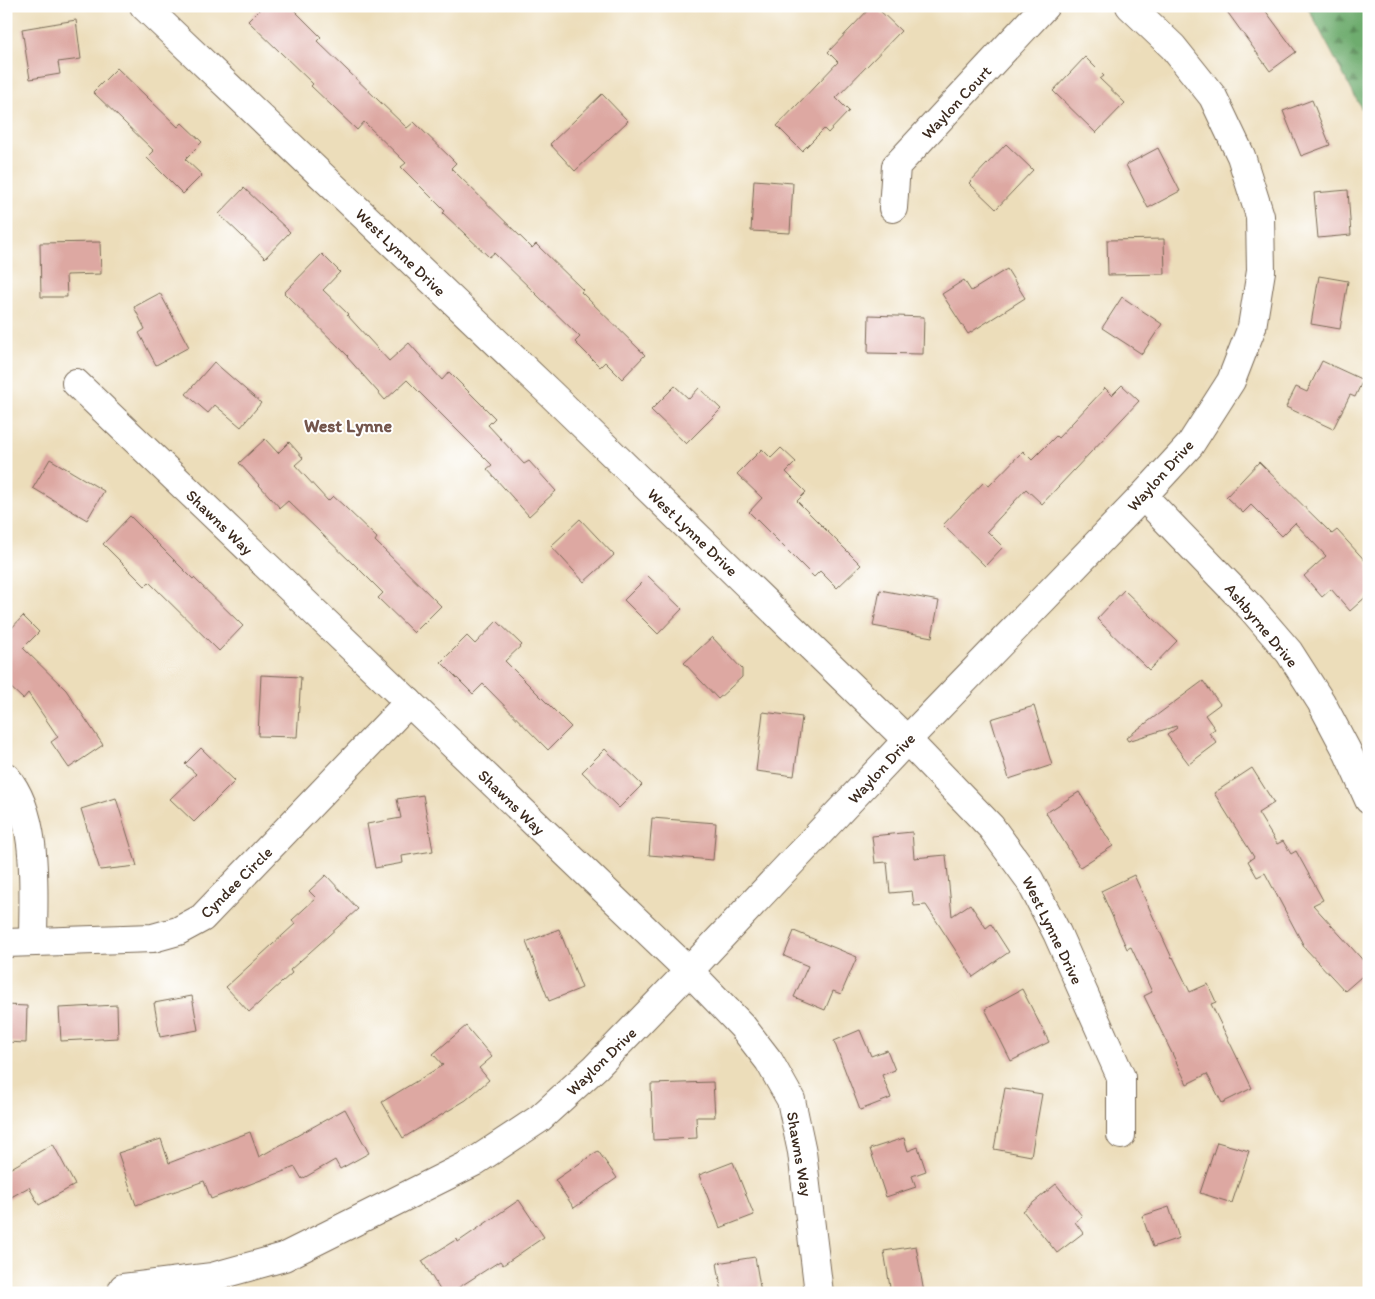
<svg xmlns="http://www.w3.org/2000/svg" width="1375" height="1299" font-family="Itim,sans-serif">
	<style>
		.forest { fill: url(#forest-firs); stroke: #546b46 }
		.building { fill: #dda8a2 }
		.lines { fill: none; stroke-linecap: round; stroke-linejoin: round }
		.minor-casing { stroke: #796955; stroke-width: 30 }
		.minor { stroke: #fff; stroke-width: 28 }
		.labels { text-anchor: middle; stroke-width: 4; stroke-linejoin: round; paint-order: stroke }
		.street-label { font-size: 16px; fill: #3b2a1e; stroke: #fff }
		.neighbourhood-label { font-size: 18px; font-weight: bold; fill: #74564c; stroke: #fff }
	</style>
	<defs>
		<pattern id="forest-firs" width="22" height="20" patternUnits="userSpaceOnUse" patternTransform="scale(1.25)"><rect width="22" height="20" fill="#6eac6e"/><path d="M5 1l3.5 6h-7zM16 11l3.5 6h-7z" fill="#5c8c5a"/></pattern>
	</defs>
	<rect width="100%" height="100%" fill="#fff"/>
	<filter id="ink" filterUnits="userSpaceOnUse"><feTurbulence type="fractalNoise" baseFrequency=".02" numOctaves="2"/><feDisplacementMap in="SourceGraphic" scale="10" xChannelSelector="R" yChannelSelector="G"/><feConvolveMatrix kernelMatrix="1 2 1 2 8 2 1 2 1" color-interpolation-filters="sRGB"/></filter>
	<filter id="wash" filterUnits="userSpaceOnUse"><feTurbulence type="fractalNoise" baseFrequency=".0096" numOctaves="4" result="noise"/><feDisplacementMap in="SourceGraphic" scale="20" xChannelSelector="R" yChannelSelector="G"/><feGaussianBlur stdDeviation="1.12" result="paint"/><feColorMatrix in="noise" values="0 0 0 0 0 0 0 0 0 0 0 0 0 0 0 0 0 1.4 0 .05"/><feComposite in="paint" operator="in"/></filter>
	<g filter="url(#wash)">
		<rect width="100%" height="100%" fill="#ecddba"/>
		<path class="forest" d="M1307 6H1369V123Z"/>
		<g id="blocks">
			<g class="building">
				<path d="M263 6H290L321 37 317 41 407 128 414 122 456 163 451 168 532 248 536 244 583 290 581 292 645 355 622 379 605 362 600 367 575 342 580 337 494 253 489 257 443 213 445 211 401 167 406 163 364 122 357 130 311 86 313 84 248 21Z"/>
				<path d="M872 6H875L901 31 836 98 849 111 828 133 824 129 802 151 777 126 838 62 828 52Z"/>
				<path d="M1223 6H1262L1296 52 1270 71Z"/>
				<path d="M76 20 81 59 58 62 60 74 30 79 22 29Z"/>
				<path d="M1085 57 1104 76 1100 79 1125 103 1096 133 1053 91Z"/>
				<path d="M117 68 178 127 182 123 202 142 185 159 202 175 183 194 147 158 154 151 93 92Z"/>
				<path d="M602 94 628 121 575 171 550 144Z"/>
				<path d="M1312 100 1330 145 1301 156 1283 111Z"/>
				<path d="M1006 144 1033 170 996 209 969 183Z"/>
				<path d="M1158 148 1180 191 1148 208 1126 165Z"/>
				<path d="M754 180 793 183 790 233 751 231Z"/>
				<path d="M244 188 290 232 265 258 219 214Z"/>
				<path d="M1348 190 1351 235 1318 238 1314 193Z"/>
				<path d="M1164 239 1165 274 1108 275 1107 240Z"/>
				<path d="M100 242 101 274 66 275 67 297H41L40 243Z"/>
				<path d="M322 254 340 272 323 290 348 314 347 315 389 361 409 343 442 380 449 372 495 418 488 425 524 464 529 461 556 491 529 516 487 469 492 465 407 380 385 400 347 357 348 356 284 293Z"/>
				<path d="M1007 269 1025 298 968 334 942 294 964 280 971 291Z"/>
				<path d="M1319 276 1348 281 1340 329 1311 324Z"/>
				<path d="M160 293 189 347 156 365 139 333 145 329 134 307Z"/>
				<path d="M1122 297 1162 324 1142 354 1102 328Z"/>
				<path d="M869 315 924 317 923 354 868 353Z"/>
				<path d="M1322 361 1363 380 1355 397 1350 395 1333 429 1286 407 1296 387 1307 392Z"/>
				<path d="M214 362 261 403 241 427 215 405 208 413 186 394Z"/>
				<path d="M1122 385 1139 401 1042 504 1026 489 987 531 1003 547 985 566 943 525 984 482 989 486 1023 451 1032 460 1056 436 1058 438 1105 388 1112 395Z"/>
				<path d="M675 386 689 399 699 388 721 409 686 444 651 410Z"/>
				<path d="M265 439 278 453 289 442 303 458 295 465 328 501 333 496 344 506 377 538 375 541 441 606 414 633 378 598 383 593 353 563V564L288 501 280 508 239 463Z"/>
				<path d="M781 448 796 462 786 472 806 492 797 501 861 565 837 588 820 571 814 577 749 512 762 498 737 474 762 449 771 458Z"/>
				<path d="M50 459 104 491 87 520 33 488Z"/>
				<path d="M1259 462 1332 534 1337 530 1369 565V594L1350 611 1331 589 1322 597 1304 576 1326 556 1295 523 1282 536 1251 505 1243 513 1226 497Z"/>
				<path d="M130 516 193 579 194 578 243 626 219 651 149 582 145 586 103 544Z"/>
				<path d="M580 519 614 555 584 582 551 546Z"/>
				<path d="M648 576 682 609 658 634 624 600Z"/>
				<path d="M880 590 939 601 932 637 873 626Z"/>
				<path d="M1124 590 1177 641 1149 670 1097 619Z"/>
				<path d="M23 616 39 632 23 648 66 690 103 745 69 768 51 742 58 737 28 693 23 699 6 683V630L8 632Z"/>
				<path d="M497 621 522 645 505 661 571 727 548 750 483 684 473 694 441 662 467 636 475 644Z"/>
				<path d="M712 637 742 669V677L718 699 684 663Z"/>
				<path d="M261 675 301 677 297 737 258 736Z"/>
				<path d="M1203 681 1220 704 1205 715 1215 729 1209 733 1217 743 1189 764 1167 735 1177 728 1176 726 1128 741 1126 738Z"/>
				<path d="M1034 706 1052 765 1009 779 991 719Z"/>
				<path d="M763 712 802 717 794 776 756 771Z"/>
				<path d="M201 748 235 781 194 822 170 799 196 774 185 764Z"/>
				<path d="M605 749 642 785 619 808 582 772Z"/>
				<path d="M1252 768 1274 803 1258 813 1277 844 1283 841 1291 854 1296 851 1323 900 1313 905 1369 967V970L1345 991 1305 948 1265 873 1257 877 1248 861 1254 857 1214 793Z"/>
				<path d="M1079 792 1113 846 1080 867 1046 813Z"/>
				<path d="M423 795 433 851 402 856 403 863 375 868 367 824 401 818 397 799Z"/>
				<path d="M116 798 137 866 100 870 81 809Z"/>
				<path d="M652 818 716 823 713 860 649 855Z"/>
				<path d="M912 832 914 858 946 855 952 916 970 904 986 928 991 924 1009 952 973 977 926 905 914 906 912 891 890 893 887 862 875 863 872 836Z"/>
				<path d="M326 875 358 909 290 970 292 973 249 1012 226 987 295 924 292 920 316 898 309 891Z"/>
				<path d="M1134 875 1172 958 1173 957 1190 992 1208 984 1216 1002 1211 1004 1252 1088 1222 1103 1207 1074 1187 1084 1144 996 1152 992 1131 947 1127 949 1101 891Z"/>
				<path d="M559 929 582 988 549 1001 526 942Z"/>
				<path d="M794 931 857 957 841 994 833 991 825 1010 794 997 808 966 784 956Z"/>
				<path d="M1022 989 1049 1042 1011 1061 985 1009Z"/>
				<path d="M192 996 198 1030 160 1037 154 1003Z"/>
				<path d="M6 1005 27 1006 26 1043 6 1042Z"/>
				<path d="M117 1005 118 1038 61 1041 59 1008Z"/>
				<path d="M466 1026 492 1057 479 1068 489 1080 466 1100 403 1138 382 1102 443 1065 433 1054Z"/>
				<path d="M860 1030 871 1056 887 1050 895 1070 882 1075 891 1098 860 1110 834 1041Z"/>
				<path d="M713 1082 715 1117H696L697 1138 653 1140 651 1084Z"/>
				<path d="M1005 1088 1042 1094 1031 1156 994 1149Z"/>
				<path d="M345 1109 369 1153 340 1169 335 1160 302 1179 295 1167 211 1199 204 1181 136 1205 118 1153 161 1139 169 1163 250 1132 259 1157Z"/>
				<path d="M904 1138 908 1151 918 1147 926 1171 912 1176 916 1187 886 1197 870 1149Z"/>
				<path d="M1217 1142 1249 1151 1232 1203 1200 1193Z"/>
				<path d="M53 1144 75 1185 39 1205 29 1187 6 1200V1171Z"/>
				<path d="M598 1151 617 1178 574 1208 555 1180Z"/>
				<path d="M733 1162 754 1215 720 1228 699 1175Z"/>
				<path d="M1056 1184 1082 1216 1075 1222 1083 1233 1057 1253 1023 1211Z"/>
				<path d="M519 1200 544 1237 503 1265 500 1261 450 1293H442L422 1261 457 1239 458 1242Z"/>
				<path d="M1169 1207 1179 1238 1153 1247 1142 1216Z"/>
				<path d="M916 1246 924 1293H891L884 1251Z"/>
				<path d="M755 1257 761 1293H722L717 1263Z"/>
			</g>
		</g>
	</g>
	<g filter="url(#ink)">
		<use href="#blocks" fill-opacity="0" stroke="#796955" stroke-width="1"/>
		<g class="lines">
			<g class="minor-casing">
				<g id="minor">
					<path d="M144 6 552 395 907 740 991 827 1029 879 1057 933 1121 1077V1135"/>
					<path d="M893 208 896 166 1045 6"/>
					<path d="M76 383 689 971 742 1026 769 1061 791 1100 802 1152 819 1293"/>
					<path d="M1143 496 1252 609 1289 652 1321 702 1346 749 1369 800"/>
					<path d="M6 777C40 817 33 892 33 942"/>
					<path d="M6 943 153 938 178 931 202 918 409 702"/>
					<path d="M123 1288 212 1277 284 1257 474 1162 539 1119 596 1067 689 971 907 740 1143 496 1190 445 1231 381 1252 327 1261 271 1260 216 1241 156 1213 97 1173 47 1130 6"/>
				</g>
			</g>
			<use href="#minor" class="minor"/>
		</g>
	</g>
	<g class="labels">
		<g class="street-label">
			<text transform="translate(956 102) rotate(-47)" y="6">Waylon Court</text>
			<text transform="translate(401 252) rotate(44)" y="6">West Lynne Drive</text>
			<text transform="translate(1160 475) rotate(-48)" y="6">Waylon Drive</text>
			<text transform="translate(220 522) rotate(44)" y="6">Shawns Way</text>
			<text transform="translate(693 532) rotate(44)" y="6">West Lynne Drive</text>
			<text transform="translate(1262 625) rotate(50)" y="6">Ashbyrne Drive</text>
			<text transform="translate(881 768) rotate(-47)" y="6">Waylon Drive</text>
			<text transform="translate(512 802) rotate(44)" y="6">Shawns Way</text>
			<text transform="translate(236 882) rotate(-45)" y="6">Cyndee Circle</text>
			<text transform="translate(1053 930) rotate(64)" y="6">West Lynne Drive</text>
			<text transform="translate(601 1061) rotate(-44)" y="6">Waylon Drive</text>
			<text transform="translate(800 1154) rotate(80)" y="6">Shawns Way</text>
		</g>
		<g class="neighbourhood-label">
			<text x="348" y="432">West Lynne</text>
		</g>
	</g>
	<rect width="1375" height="1299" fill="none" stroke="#fff" stroke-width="25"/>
</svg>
